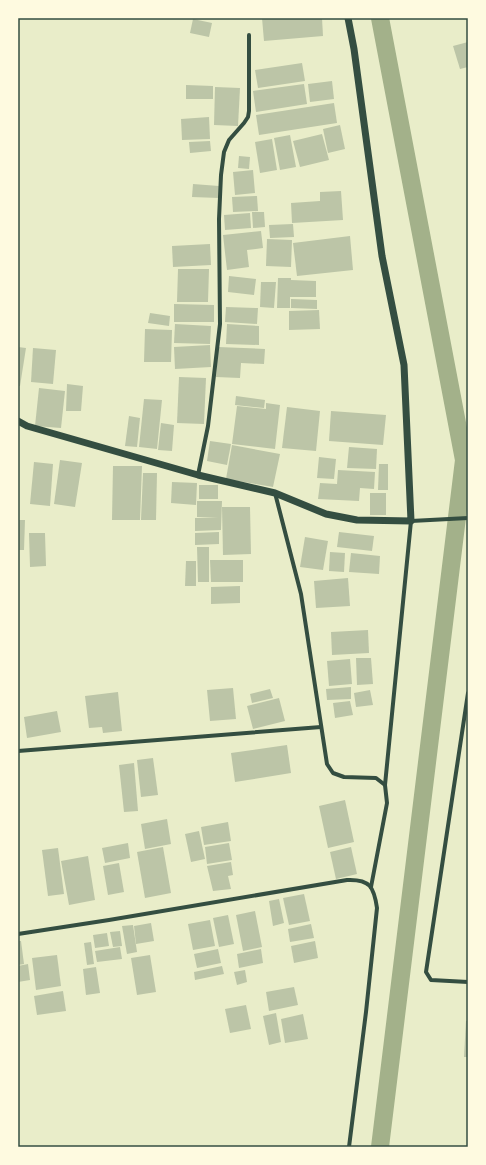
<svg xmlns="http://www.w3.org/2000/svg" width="486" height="1165" font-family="Ubuntu,sans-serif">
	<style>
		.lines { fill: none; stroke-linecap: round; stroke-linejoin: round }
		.canal { stroke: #a3b18a; stroke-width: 18 }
		.building { fill: #bcc5a7 }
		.minor { stroke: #344e41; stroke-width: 4 }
		.tertiary { stroke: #344e41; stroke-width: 7 }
		.neatline { fill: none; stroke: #344e41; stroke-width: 1.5 }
	</style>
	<rect width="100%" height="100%" fill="#e9edc9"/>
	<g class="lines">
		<path class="canal" d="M380 18 464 460 380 1147"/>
	</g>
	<g class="building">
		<path d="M262 18H322L323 36 264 41Z"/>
		<path d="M193 19 212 23 209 37 190 33Z"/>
		<path d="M468 42V67L460 69 453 46Z"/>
		<path d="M302 63 305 81 258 88 255 70Z"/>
		<path d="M332 81 334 99 310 102 308 84Z"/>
		<path d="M304 84 307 104 256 112 253 91Z"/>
		<path d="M186 85 213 86V99H186Z"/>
		<path d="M215 87 240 88 238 126 214 125Z"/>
		<path d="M334 103 337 123 259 135 256 115Z"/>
		<path d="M209 117 210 139 182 140 181 119Z"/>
		<path d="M340 125 345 149 328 153 323 129Z"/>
		<path d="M322 134 329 160 300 167 293 141Z"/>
		<path d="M290 135 296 167 280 170 274 138Z"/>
		<path d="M272 139 277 170 260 173 255 142Z"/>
		<path d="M210 141 211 151 190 153 189 142Z"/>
		<path d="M239 156 250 157 249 169 238 168Z"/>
		<path d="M253 170 255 193 235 195 233 172Z"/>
		<path d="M193 184 219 186V198L192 197Z"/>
		<path d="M341 191 343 220 292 223 291 203 320 201V192Z"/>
		<path d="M257 196 258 211 233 212 232 197Z"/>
		<path d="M252 212H264L265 227 253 228Z"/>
		<path d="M250 213 251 228 225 230 224 215Z"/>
		<path d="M293 224 294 237 270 238 269 225Z"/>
		<path d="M261 231 263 248 247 250 249 267 227 270 223 235Z"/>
		<path d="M350 236 353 270 297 276 293 243Z"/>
		<path d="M267 239 292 240 291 267 266 266Z"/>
		<path d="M210 244 211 265 173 267 172 246Z"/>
		<path d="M178 269H209L208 302H177Z"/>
		<path d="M229 276 256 279 254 295 228 292Z"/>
		<path d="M278 278H291V280L316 281V297H290V308H277Z"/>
		<path d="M261 282H276L274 308 260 307Z"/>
		<path d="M291 299 317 300V309L291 308Z"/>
		<path d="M174 304 214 305V322H174Z"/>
		<path d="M226 307 258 308 257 324 225 322Z"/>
		<path d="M319 310 320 329 289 330V311Z"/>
		<path d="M150 313 170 316 169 326 148 323Z"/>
		<path d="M175 324 211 326 210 344 174 343Z"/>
		<path d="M227 324 259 326V345L226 344Z"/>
		<path d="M145 329 172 330 171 362H144Z"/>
		<path d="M210 345 211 367 175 369 174 347Z"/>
		<path d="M18 347 26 348 20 386H18Z"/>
		<path d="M218 347 265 349 264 364 241 363 240 378 216 377Z"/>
		<path d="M33 348 56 350 53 384 31 382Z"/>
		<path d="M179 377 206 378 204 424 177 423Z"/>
		<path d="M67 384 83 386 81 411H66Z"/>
		<path d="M39 388 65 391 61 428 35 426Z"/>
		<path d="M236 396 265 400 264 408 235 405Z"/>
		<path d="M144 399 162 400 157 449 139 447Z"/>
		<path d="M266 403 280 405 275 449 232 444 237 406 266 409Z"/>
		<path d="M287 407 320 411 316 451 282 448Z"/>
		<path d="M331 411 386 415 383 445 329 441Z"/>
		<path d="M129 416 140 418 137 447 125 446Z"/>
		<path d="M161 423 174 425 172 451 158 450Z"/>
		<path d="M210 441 231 444 227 465 207 461Z"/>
		<path d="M232 445 280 454 273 487 226 479Z"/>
		<path d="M349 447 377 449 376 469 347 468Z"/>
		<path d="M319 457 336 459 334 479 317 478Z"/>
		<path d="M60 460 82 463 75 507 54 504Z"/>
		<path d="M34 462 53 464 50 506 30 504Z"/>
		<path d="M379 464H388V490H378Z"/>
		<path d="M113 466H142L140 520H112Z"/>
		<path d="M338 470 375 472 374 489 360 488 359 501 318 499 320 483 337 484Z"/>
		<path d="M143 473H157L156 520H141Z"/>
		<path d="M172 482 197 483 196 505 171 503Z"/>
		<rect x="199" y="485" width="19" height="14"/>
		<rect x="370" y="493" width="16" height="22"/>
		<path d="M197 501H222L221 530 195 531V518H218L197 517Z"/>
		<path d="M222 507H250L251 554 223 555Z"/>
		<path d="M18 520H25L24 550H18Z"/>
		<path d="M219 532V544L195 545V533Z"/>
		<path d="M339 532 374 536 372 551 337 547Z"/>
		<path d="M29 533H45L46 566 30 567Z"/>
		<path d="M305 537 328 541 323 570 300 567Z"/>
		<path d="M197 547H209V582H198Z"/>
		<path d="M330 552 345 553 344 572 329 571Z"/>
		<path d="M351 553 380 556 379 574 349 572Z"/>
		<path d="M210 560H243V582H211Z"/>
		<path d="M186 561H196V586H185Z"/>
		<path d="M348 578 350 606 316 608 314 581Z"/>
		<path d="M240 586V603L211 604V587Z"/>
		<path d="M368 630 369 653 332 655 331 632Z"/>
		<path d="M356 658H371L373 684 357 685Z"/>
		<path d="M350 659 352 684 329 686 327 661Z"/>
		<path d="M351 687V699L327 700 326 689Z"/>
		<path d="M233 688 236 719 210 721 207 690Z"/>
		<path d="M270 689 273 698 252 703 250 694Z"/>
		<path d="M370 690 373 705 356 707 354 693Z"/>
		<path d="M118 692 122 731 103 733 102 727 89 728 85 696Z"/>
		<path d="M279 698 285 721 253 729 247 706Z"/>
		<path d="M350 701 353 715 335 718 333 703Z"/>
		<path d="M57 711 61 732 27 738 24 717Z"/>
		<path d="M287 745 291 773 235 782 231 753Z"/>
		<path d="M153 758 158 795 141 797 137 760Z"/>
		<path d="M134 763 138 811 124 812 119 765Z"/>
		<path d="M345 800 354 842 328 848 319 806Z"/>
		<path d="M167 819 171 844 145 849 141 824Z"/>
		<path d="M228 822 231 841 204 845 201 827Z"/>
		<path d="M199 831 205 859 191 862 185 834Z"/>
		<path d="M128 843 130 858 105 863 102 848Z"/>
		<path d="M229 843 232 860 207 864 205 847Z"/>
		<path d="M163 847 171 893 145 898 137 852Z"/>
		<path d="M351 847 357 874 336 879 330 852Z"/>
		<path d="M58 848 64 894 48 896 42 850Z"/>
		<path d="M88 856 95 900 69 905 61 861Z"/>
		<path d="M231 862 233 875 228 876 231 889 213 891 207 866Z"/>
		<path d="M119 863 124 892 108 895 103 866Z"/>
		<path d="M304 894 310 921 289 925 283 898Z"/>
		<path d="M279 899 284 923 273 926 269 901Z"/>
		<path d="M255 911 262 947 243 951 236 915Z"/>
		<path d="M228 915 234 944 219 947 213 918Z"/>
		<path d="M210 920 215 946 193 950 188 924Z"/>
		<path d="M151 923 154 941 136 944 134 926Z"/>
		<path d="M311 924 314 938 290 942 288 929Z"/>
		<path d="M133 925 137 952 127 954 122 926Z"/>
		<path d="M120 931 122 946 113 947 110 932Z"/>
		<path d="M107 933 109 946 95 948 93 935Z"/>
		<path d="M18 941H21L24 964 18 965Z"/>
		<path d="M315 941 318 958 294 963 291 946Z"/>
		<path d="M91 942 94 964 87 965 84 943Z"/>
		<path d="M120 947 122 959 97 962 95 951Z"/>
		<path d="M218 949 221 963 197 968 194 954Z"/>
		<path d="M261 949 263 963 239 968 237 954Z"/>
		<path d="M57 955 61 986 36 990 32 958Z"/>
		<path d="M150 955 156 992 137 995 131 958Z"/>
		<path d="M28 964 30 980 18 982V966Z"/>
		<path d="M222 966 224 974 195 980 194 972Z"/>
		<path d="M96 967 100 993 86 995 83 969Z"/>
		<path d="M245 970 247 982 237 985 234 972Z"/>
		<path d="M294 987 298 1005 269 1011 266 992Z"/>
		<path d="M63 991 66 1011 37 1015 34 996Z"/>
		<path d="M246 1005 251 1029 230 1033 225 1009Z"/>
		<path d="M276 1013 281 1042 269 1045 263 1016Z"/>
		<path d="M303 1014 308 1039 285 1043 281 1019Z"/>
		<path d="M466 1021H468V1057H464Z"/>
	</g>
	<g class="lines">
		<g class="minor">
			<path d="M198 475 208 426 220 324 219 219 221 175 224 152 229 140 244 123 248 117 249 111V35"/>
			<path d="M275 493 301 594 327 764 333 773 344 777 376 778 385 785 387 803 371 887"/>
			<path d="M468 693 426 972 431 980 468 982"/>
			<path d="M18 751 321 727"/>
			<path d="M385 785 411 521 468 518"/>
			<path d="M18 934 109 920 347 880C370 879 374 887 377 908L366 1012 349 1147"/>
		</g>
		<path class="tertiary" d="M18 421 27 426 198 475 275 493 326 514 357 520 411 521 404 365 382 256 354 49 348 18"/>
	</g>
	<rect width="486" height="1165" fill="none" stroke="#fefae0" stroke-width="38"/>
	<rect x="19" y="19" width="448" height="1127" class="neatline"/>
</svg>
